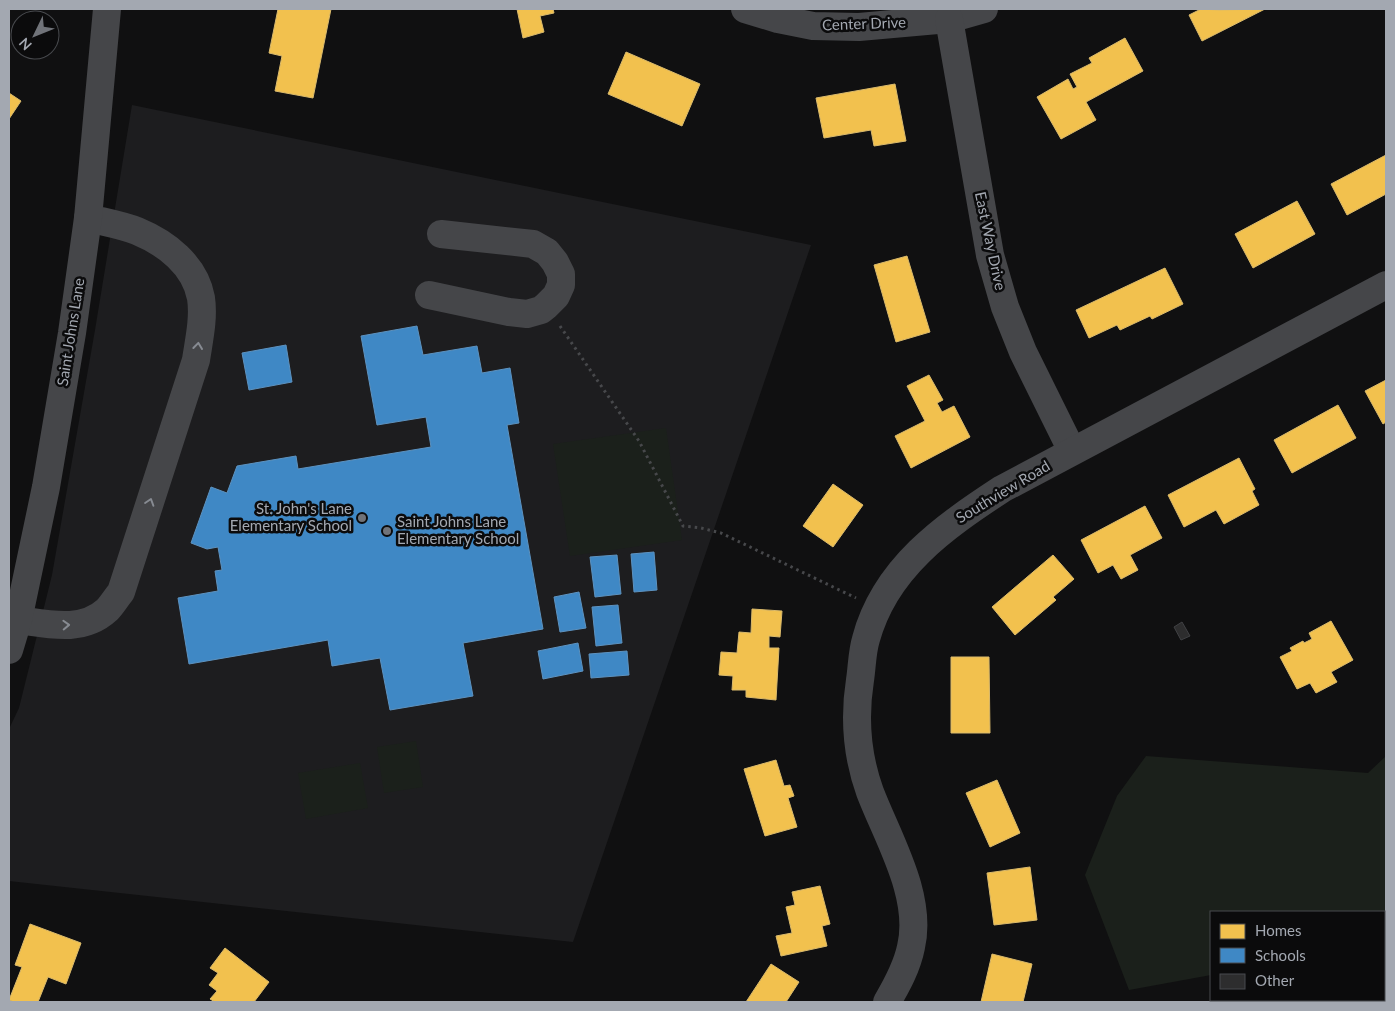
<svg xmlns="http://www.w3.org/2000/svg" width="1395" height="1011" font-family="Lato,sans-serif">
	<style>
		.built { fill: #1d1d1f }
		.green { fill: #1b201b }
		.homes { fill: #f2c14e; stroke: #daba6c }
		.schools { fill: #3f88c5; stroke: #5d92bf }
		.building { fill: #2d2d2e; stroke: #404144 }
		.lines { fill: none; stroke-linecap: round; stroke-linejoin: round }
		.path { stroke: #47484b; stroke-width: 3; stroke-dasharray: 2.5 4; stroke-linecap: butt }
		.minor { stroke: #454649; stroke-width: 28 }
		.oneway { stroke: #878b92 }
		.poi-dot { fill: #707379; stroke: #0b0b0c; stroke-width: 2 }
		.labels { text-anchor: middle; stroke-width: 5; stroke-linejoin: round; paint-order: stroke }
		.street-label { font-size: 15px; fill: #a3a8b1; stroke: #0b0b0c }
		.poi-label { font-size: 15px; fill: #a3a8b1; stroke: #0b0b0c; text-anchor: end }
	</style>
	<rect width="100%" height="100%" fill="#101011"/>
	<path class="built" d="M132 105 811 245 573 942 9 881V729L19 708 52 575 95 330Z"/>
	<g class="green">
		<path d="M666 428 682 540 570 556 553 444Z"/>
		<path d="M416 741 423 787 384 793 377 747Z"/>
		<path d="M1146 756 1368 773 1386 756V1002H1278L1274 1000H1384V912H1211V975L1129 990 1085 875 1117 796Z"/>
		<path d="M360 763 368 808 306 819 298 773Z"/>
	</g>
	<g class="homes">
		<path d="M278 9H331L313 98 275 91 282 56 269 53Z"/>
		<path d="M517 9H553L554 13 540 16 544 32 523 38Z"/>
		<path d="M1201 9 1219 10 1265 9 1202 41 1189 15Z"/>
		<path d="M1125 38 1143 71 1086 102 1096 120 1061 139 1037 97 1068 79 1073 89 1077 87 1070 74 1092 63 1089 58Z"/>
		<path d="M626 52 700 84 682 126 608 94Z"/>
		<path d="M895 84 906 141 874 146 871 130 824 138 816 98Z"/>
		<path d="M9 93 21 101 9 119Z"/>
		<path d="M1386 155V194L1347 215 1331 184Z"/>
		<path d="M1297 201 1315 234 1253 268 1235 234Z"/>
		<path d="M907 256 930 332 896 342 874 265Z"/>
		<path d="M1165 268 1183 304 1152 319 1150 316 1120 330 1117 325 1089 338 1076 310Z"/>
		<path d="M929 375 943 400 937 403 942 412 954 406 970 437 911 468 895 436 925 421 907 386Z"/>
		<path d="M1386 380V422L1383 424 1365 391Z"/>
		<path d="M1338 405 1356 438 1292 473 1274 440Z"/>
		<path d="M1239 458 1255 489 1252 491 1259 505 1224 524 1216 510 1184 527 1168 495Z"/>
		<path d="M833 484 863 505 833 547 803 526Z"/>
		<path d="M1145 506 1162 538 1130 555 1138 570 1121 579 1113 565 1098 573 1081 540Z"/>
		<path d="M1053 555 1074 579 1053 597 1056 600 1015 635 992 607Z"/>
		<path d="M752 609 782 611 780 637 769 636V648H779L776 700 746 697V690H732L733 676 719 675 721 652 737 653 739 632 751 633Z"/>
		<path d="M1331 621 1353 660 1331 672 1337 682 1316 693 1310 683 1297 689 1280 657 1292 651 1290 648 1303 641 1304 643 1312 639 1309 633Z"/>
		<path d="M951 657H989L990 733H951Z"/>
		<path d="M776 760 784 786 790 785 794 796 788 798 797 827 765 836 744 769Z"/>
		<path d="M997 780 1020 833 990 847 966 793Z"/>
		<path d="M1030 867 1037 920 994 925 987 873Z"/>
		<path d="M820 886 830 924 822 926 827 946 781 956 776 936 792 933 786 907 795 905 792 892Z"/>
		<path d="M30 924 81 943 66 984 48 977 38 1002H14L9 1000 22 967 15 965Z"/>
		<path d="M225 948 269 982 254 1002H215L210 999 217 991 209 985 218 973 210 968Z"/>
		<path d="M992 954 1032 964 1023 1002H981Z"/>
		<path d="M771 964 799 982 786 1002H746Z"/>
	</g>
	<g class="schools">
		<path d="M417 326 423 355 477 346 482 373 510 368 519 423 507 425 543 629 463 643 473 696 390 710 380 658 332 666 328 640 189 664 178 598 218 591 215 571 222 570 218 547 207 549 191 543 211 487 227 493 237 466 296 456 298 469 431 447 426 417 377 425 361 336Z"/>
		<path d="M286 345 292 382 249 390 242 353Z"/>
		<path d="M654 552 657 590 634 592 631 554Z"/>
		<path d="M617 555 621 594 595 597 590 557Z"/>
		<path d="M579 592 586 628 560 632 554 597Z"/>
		<path d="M618 605 622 643 596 646 592 607Z"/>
		<path d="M578 643 583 671 543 679 538 651Z"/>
		<path d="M627 651 629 675 591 678 589 654Z"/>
	</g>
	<path class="building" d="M1182 622 1190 636 1181 640 1174 627Z"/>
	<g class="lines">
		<path class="path" d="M560 326 639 441 683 526 701 528 721 533 856 598"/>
		<g class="minor">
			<path d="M745 9 778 19 813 26 859 27 949 19 984 9"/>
			<path d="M949 19 990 255 1005 307 1023 352 1072 451"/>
			<path d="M429 295 509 312 527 314 541 310 546 306 556 296 561 285V274L555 262 547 252 533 244 441 234"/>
			<path d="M18 620C48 624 82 633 107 610 112 605 116 598 121 592L196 360C199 340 204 318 201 298 195 265 166 243 137 231 122 225 104 222 88 218"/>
			<path d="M9 650 18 620 46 487 72 333 88 218 107 9"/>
			<path d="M887 1002C897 985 907 967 911 947 923 896 888 839 870 792 857 756 854 718 860 680 862 667 862 652 866 639 885 568 944 527 1002 489L1386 285"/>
		</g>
	</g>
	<defs><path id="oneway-chevron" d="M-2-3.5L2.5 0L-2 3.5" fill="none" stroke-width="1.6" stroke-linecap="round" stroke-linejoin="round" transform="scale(1.25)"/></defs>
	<g class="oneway">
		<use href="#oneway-chevron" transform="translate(198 346) rotate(-83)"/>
		<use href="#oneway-chevron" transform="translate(150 502) rotate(-72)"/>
		<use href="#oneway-chevron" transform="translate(66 625) rotate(-2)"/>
	</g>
	<g class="poi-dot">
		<circle cx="362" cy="518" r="5"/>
		<circle cx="387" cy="531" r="5"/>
	</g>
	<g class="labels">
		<g class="street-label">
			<text transform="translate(864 24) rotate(-2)" y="5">Center Drive</text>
			<text transform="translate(990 241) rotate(78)" y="5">East Way Drive</text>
			<text transform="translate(71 332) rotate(-81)" y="5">Saint Johns Lane</text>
			<text transform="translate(1003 492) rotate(-31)" y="5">Southview Road</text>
		</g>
		<g class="poi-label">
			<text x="352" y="514">St. John's Lane<tspan x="352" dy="17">Elementary School</tspan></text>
			<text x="397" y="527" text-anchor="start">Saint Johns Lane<tspan x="397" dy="17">Elementary School</tspan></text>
		</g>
	</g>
	<rect width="1395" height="1011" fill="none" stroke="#a3a8b1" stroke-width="20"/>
	<rect x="1210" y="911" width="175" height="90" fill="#0b0b0c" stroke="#484a4e"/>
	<rect x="1220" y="924" width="25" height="15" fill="#f2c14e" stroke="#484a4e"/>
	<text x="1255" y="936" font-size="15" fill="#a3a8b1">Homes</text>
	<rect x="1220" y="948" width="25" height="15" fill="#3f88c5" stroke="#484a4e"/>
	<text x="1255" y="961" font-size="15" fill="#a3a8b1">Schools</text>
	<rect x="1220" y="974" width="25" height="15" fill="#2d2d2e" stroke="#484a4e"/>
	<text x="1255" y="986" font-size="15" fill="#a3a8b1">Other</text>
	<g transform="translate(35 35) rotate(227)"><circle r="24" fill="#0b0b0c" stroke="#484a4e"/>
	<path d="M0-4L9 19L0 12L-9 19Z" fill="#707379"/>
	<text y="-8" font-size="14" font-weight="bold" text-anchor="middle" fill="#a3a8b1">N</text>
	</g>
</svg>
